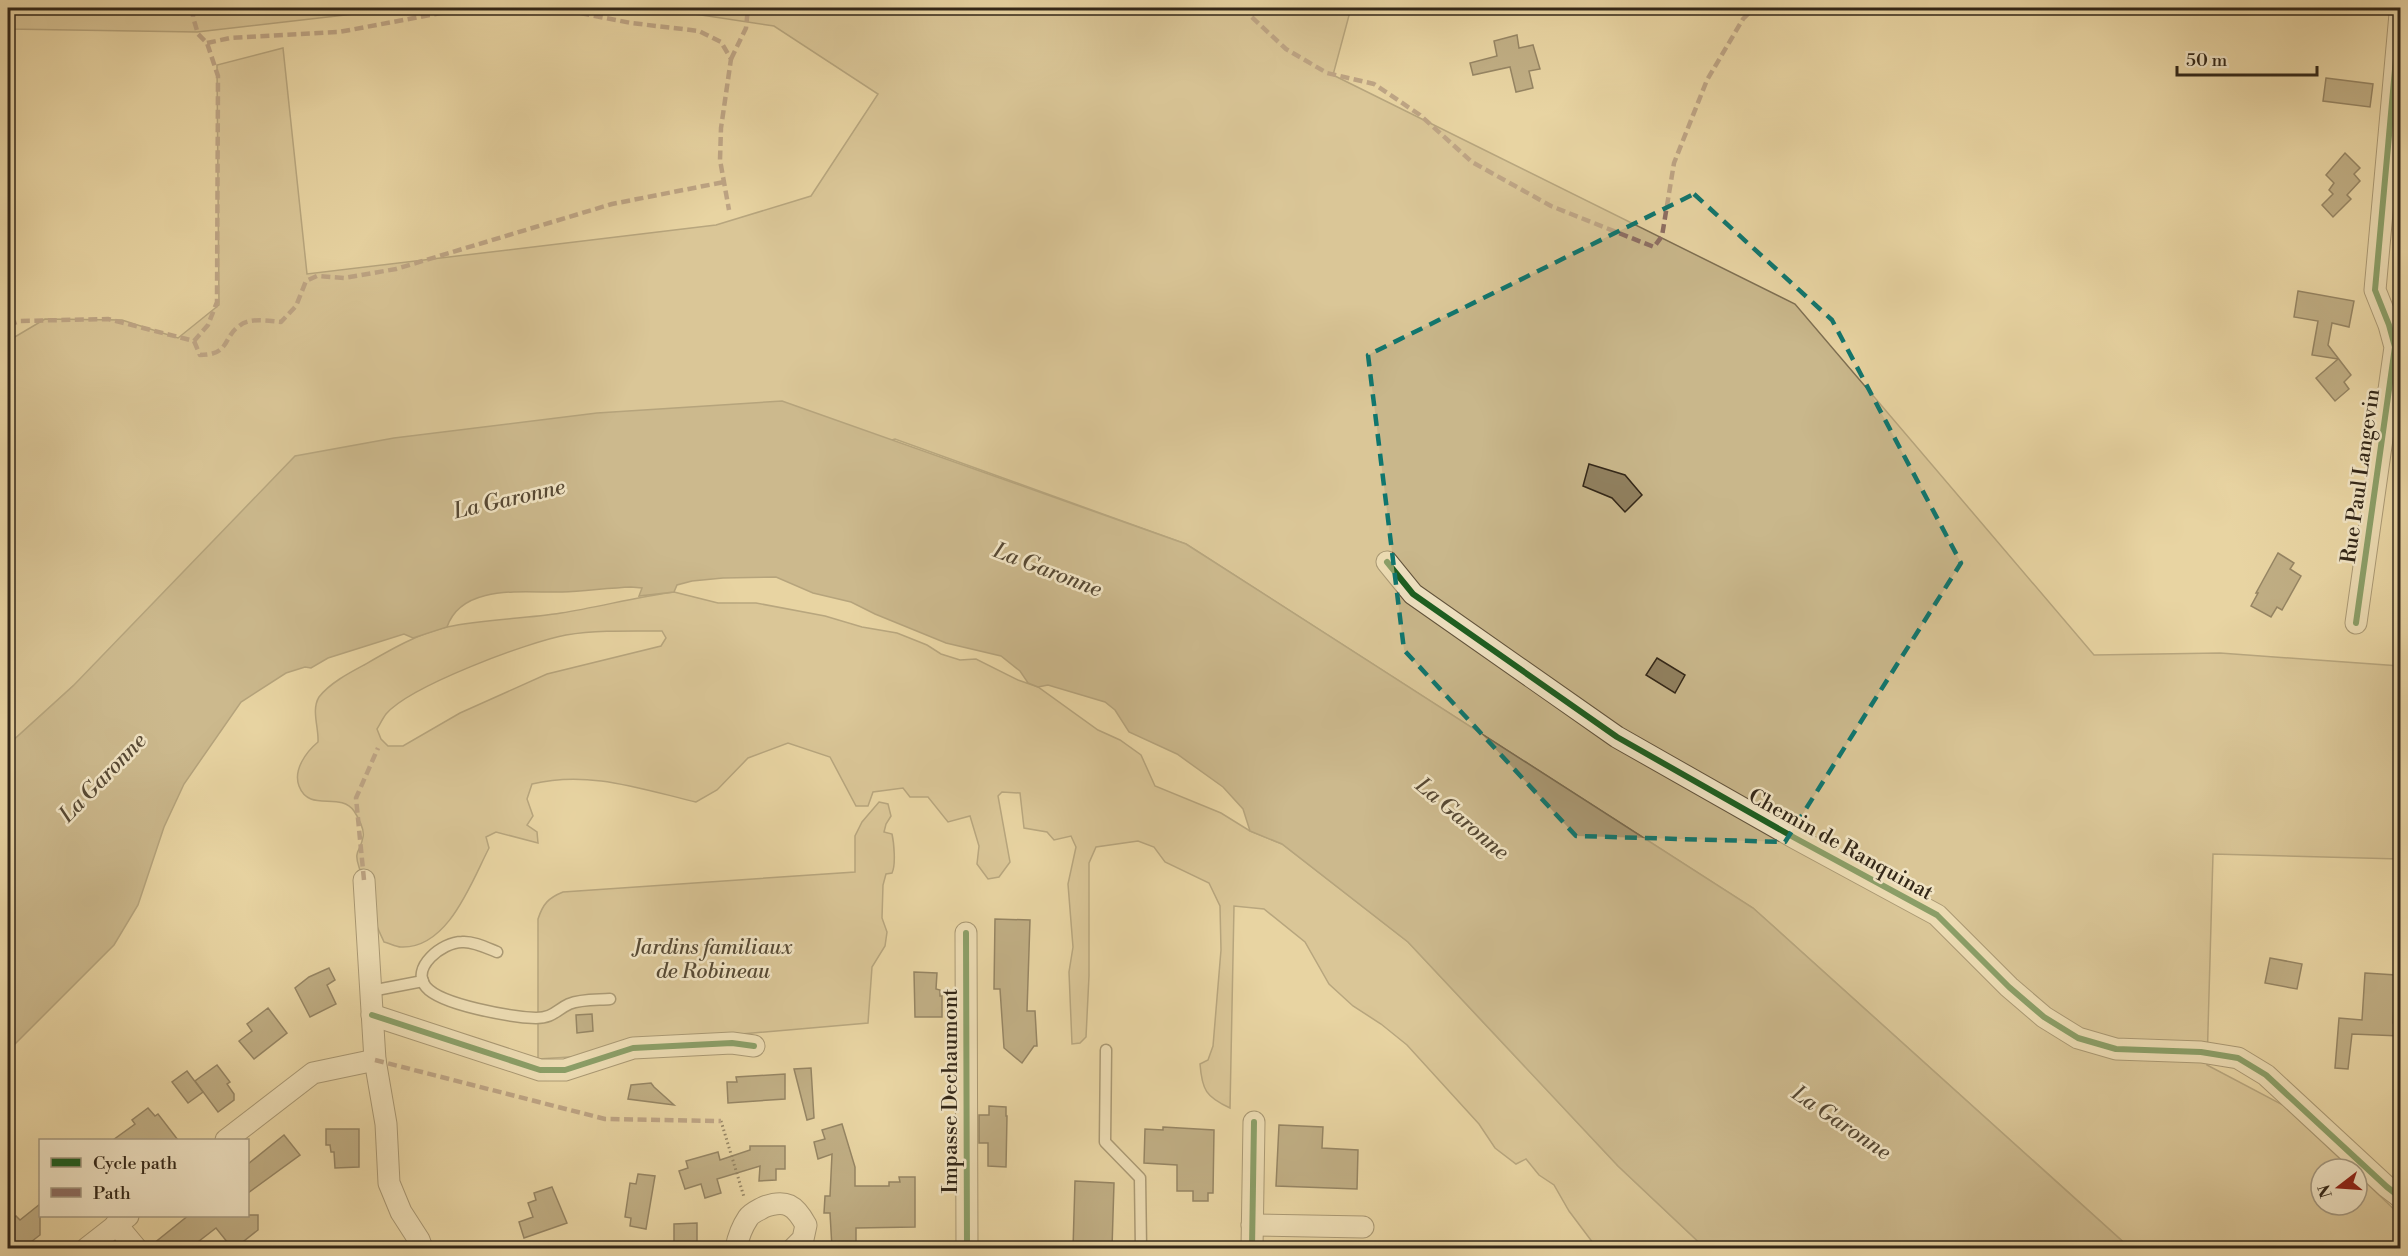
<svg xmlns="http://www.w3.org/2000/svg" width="2408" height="1256" font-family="'Libre Bodoni',serif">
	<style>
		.green { fill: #c9b78b; stroke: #7e6f52; stroke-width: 1.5; fill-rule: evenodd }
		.water { fill: #aa9974; stroke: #7a6b4f; stroke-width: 1.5 }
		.building { fill: #918160; stroke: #332718; stroke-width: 1.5 }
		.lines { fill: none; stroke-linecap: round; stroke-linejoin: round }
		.lane-casing { stroke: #60523b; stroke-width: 13 }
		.street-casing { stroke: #60523b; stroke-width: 23 }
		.path { stroke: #332718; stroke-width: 3; stroke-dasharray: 1.5 3; stroke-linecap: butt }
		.lane { stroke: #f0e3c3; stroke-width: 10 }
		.street { stroke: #f0e3c3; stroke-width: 21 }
		.quiet { stroke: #8d6e63; stroke-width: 4.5; stroke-dasharray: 9 4.5; stroke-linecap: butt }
		.cycleway-casing { stroke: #f0e3c3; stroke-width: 10 }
		.cycleway { stroke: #1b5e20; stroke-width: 6 }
		.marked { fill: none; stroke: #0f766e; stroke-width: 4.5; stroke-dasharray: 12 8; stroke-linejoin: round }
		.labels { text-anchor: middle; stroke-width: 5; stroke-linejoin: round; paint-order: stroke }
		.street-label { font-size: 21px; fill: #332718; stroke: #f0e3c3 }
		.park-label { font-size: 21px; font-style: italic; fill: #584b35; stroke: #f0e3c3 }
		.water-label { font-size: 22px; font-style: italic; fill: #574934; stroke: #f0e3c3 }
	</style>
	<rect width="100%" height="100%" fill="#e8d4a3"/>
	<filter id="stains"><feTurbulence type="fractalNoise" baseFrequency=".00333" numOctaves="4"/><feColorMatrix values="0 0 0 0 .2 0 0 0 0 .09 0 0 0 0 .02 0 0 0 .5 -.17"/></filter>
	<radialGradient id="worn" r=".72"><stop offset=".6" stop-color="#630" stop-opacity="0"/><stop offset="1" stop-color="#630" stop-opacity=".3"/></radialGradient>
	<g class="green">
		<path d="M8 8H406L197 32 8 29Z"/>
		<path d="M655 8H1351L1333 75 1795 304 2094 655 2220 653 2400 666V859L2213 854 2207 1065 2283 1105 2351 1169H2321V1205H2357V1174L2400 1215V1248H2130L1753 908 1186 544 895 439 73 686 8 745V341L45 319 122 320 178 338 219 305 217 65 283 48 307 274 716 225 811 196 878 94 774 26Z"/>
		<path d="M674 592 718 603H756L825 616 862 627 897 633 927 645 941 654 960 660 976 659 1018 680 1038 687 1098 730 1120 740 1141 755 1155 786 1221 813 1250 831 1282 844 1408 942 1618 1166 1705 1248 1596 1247 1569 1211 1554 1185 1539 1175 1526 1159 1516 1164 1495 1148 1479 1124 1407 1045 1381 1024 1353 1006 1329 984 1305 942 1264 909 1234 906 1230 1108C1206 1097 1202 1090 1200 1064L1208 1060 1213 1046 1221 950 1220 906 1209 883 1165 862 1154 847 1138 841 1096 847 1089 863V976L1086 1037 1080 1043 1072 1044 1069 972 1073 947 1068 884 1076 847 1071 836 1054 840 1047 832 1024 828 1020 793 1002 792 998 796 1010 862 999 877 988 879 977 864 979 846 970 816 948 822 928 797H910L903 788 873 792 868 806H856L830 757 788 743 748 758 717 790 696 802C641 789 588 770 532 784L527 799 533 816 527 825 537 832 538 843 496 832 486 837 489 848C471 883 448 949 401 947 396 947 389 943 384 942 381 935 377 928 375 920 372 910 372 898 369 888 366 881 361 875 359 867 353 850 361 851 363 837 365 830 358 817 354 811 340 791 309 813 299 786 293 770 306 752 318 742 319 728 311 710 319 697 330 683 349 673 364 665 390 650 417 634 447 627 484 619 524 619 561 613 599 607 636 597 674 592ZM662 631 666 638 661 646 547 674 460 713 403 746H388L381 739 377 729C380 724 383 718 386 714 410 686 528 642 566 635 597 630 630 631 662 631Z"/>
		<path d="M879 802 888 804 891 816 886 824 884 832 892 834C894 843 896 865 892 873L886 874 883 885 882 918 887 932 885 946 872 967 868 1023 718 1036 585 1056 538 1059V919C543 904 548 898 563 892L855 872V836L862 822Z"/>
	</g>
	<path class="water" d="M782 401 1186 544 1753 908 2130 1248H1705L1618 1166 1408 942 1282 844 1250 831 1243 809 1223 787 1177 754 1129 732 1115 710 1105 702 1048 685 1038 687 1028 683 1020 671 1001 656 946 643 875 614 851 602 813 593 776 577 723 578 692 581 677 585 674 592 639 596 642 588 631 587C608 588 585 591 562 592 525 593 462 583 447 627L413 638 404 634 328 658 311 668 305 667 286 673 241 702 184 784 164 827 138 905 114 945 8 1051V745L73 686 295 456 394 438 597 413Z"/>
	<g class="building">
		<path d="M1517 35 1519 48 1533 45 1540 69 1529 71 1533 88 1516 92 1510 67 1473 75 1470 63 1497 56 1494 41Z"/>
		<path d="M2326 78 2373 84 2370 107 2323 101Z"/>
		<path d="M2345 153 2360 168 2354 174 2360 181 2347 195 2351 199 2333 217 2322 205 2333 194 2329 190 2334 183 2326 175Z"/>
		<path d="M2298 291 2354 301 2349 327 2332 323 2328 345 2351 375 2344 382 2349 389 2335 401 2316 378 2338 359 2312 355 2318 321 2294 317Z"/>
		<path d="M1589 464 1625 475 1642 495 1625 512 1612 498 1583 486Z"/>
		<path d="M2278 553 2294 563 2290 569 2301 576 2282 610 2277 607 2271 617 2251 606 2258 593H2256Z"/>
		<path d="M1657 658 1685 675 1675 693 1646 675Z"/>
		<path d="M995 919 1030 920 1027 1011H1035L1037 1046H1034L1022 1063 1004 1048 1000 989H994Z"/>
		<path d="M2270 958 2302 964 2297 989 2265 983Z"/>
		<path d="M329 968 335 980 327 985 336 1004 310 1017 295 988 309 977Z"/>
		<path d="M914 972 937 973 936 989 940 990V996H942V1017H915Z"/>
		<path d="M2365 973 2396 975 2393 1023 2400 1024V1036L2352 1034 2348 1069 2335 1068 2339 1018 2362 1020Z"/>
		<path d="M268 1008 287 1033 254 1059 239 1041 252 1031 247 1024Z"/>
		<path d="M592 1014 593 1031 577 1033 576 1015Z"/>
		<path d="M217 1065 230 1082 227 1084 234 1094V1100L218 1112 195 1081Z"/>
		<path d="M811 1068 814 1118 807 1120 794 1069Z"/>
		<path d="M187 1071 203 1092 188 1103 172 1082Z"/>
		<path d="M785 1074V1099L728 1103 727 1082H737L736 1077Z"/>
		<path d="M651 1083 654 1087 674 1105 628 1099 631 1085Z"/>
		<path d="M989 1106 1006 1107V1116H1007L1006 1167 988 1166V1143H979V1115H989Z"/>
		<path d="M148 1108 155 1116 158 1114 178 1140H113L135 1124 132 1120Z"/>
		<path d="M842 1124 855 1167V1186H889V1182H900L899 1177H915V1227L856 1228V1248H832L830 1213H824L825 1196H830L832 1154 818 1159 814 1142 825 1139 822 1130Z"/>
		<path d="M1279 1125 1323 1127 1322 1148 1358 1150 1357 1189 1276 1186Z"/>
		<path d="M1163 1127 1214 1130 1213 1193H1208V1201H1193V1191H1177V1165L1144 1163 1145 1129 1163 1130Z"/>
		<path d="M326 1129H359V1167L335 1168 334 1152H331L330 1145H326Z"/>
		<path d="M284 1135 300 1155 248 1193V1164Z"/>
		<path d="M750 1146H785V1169H776V1180L759 1181 760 1166 717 1179 721 1193 705 1198 701 1184 685 1189 679 1171 688 1168 686 1161 718 1152 720 1160 750 1150Z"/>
		<path d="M638 1174 655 1176 646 1229 630 1226 631 1218 625 1217 630 1183 636 1184Z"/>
		<path d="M1075 1181 1114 1183 1112 1248H1073Z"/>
		<path d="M552 1187 567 1223 524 1238 519 1222 533 1217 528 1203 536 1200 534 1193Z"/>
		<path d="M40 1204V1235L23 1248H8V1222L16 1216 20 1220Z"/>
		<path d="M189 1215H258V1230L235 1248H232L216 1228 190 1248H148Z"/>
		<path d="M697 1223V1248H674V1224Z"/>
	</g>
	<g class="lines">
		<g class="lane-casing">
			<g id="lane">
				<path d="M497 952C487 948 473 941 462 942 442 942 410 968 426 987 441 1005 511 1017 536 1018 553 1018 556 1010 569 1004 581 999 597 1000 610 999"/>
				<path d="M371 991 423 981"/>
				<path d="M1106 1050 1105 1142 1140 1178 1141 1248"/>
			</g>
		</g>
		<g class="street-casing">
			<g id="street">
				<path d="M1387 562 1413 594 1617 737 1795 838 1937 915 2009 987 2044 1017 2078 1038 2116 1049 2201 1052 2238 1058 2266 1075 2387 1187 2400 1197"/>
				<path d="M2356 623 2395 347 2389 325 2375 290 2400 14"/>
				<path d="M364 880 375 1060 386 1124 389 1183 401 1212 419 1240 422 1248"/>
				<path d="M966 933 967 1248"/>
				<path d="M372 1015 540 1070H565L633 1048 732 1043 754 1046"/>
				<path d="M226 1140 313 1073 375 1060"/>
				<path d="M116 1224 136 1248"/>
				<path d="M1252 1225 1363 1227"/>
				<path d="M87 1248 128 1216"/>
				<path d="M736 1248C738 1238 742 1227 748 1218 751 1213 759 1210 764 1207 786 1199 795 1205 806 1225L803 1239 794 1248"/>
				<path d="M1252 1248 1254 1122"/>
			</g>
		</g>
		<path class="path" d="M721 1121 744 1197"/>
		<use href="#lane" class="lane"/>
		<use href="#street" class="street"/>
		<g class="quiet">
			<path d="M193 8V17L198 34 207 43 218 76 217 302 208 325 194 341"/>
			<path d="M554 8 631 23 699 31 721 42 731 59 721 128 720 160 729 210"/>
			<path d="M1242 8 1286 49 1327 73 1374 84 1420 115 1472 162 1551 206 1654 247 1662 236 1674 163 1707 80 1743 19 1754 8"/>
			<path d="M8 10 180 13 222 8"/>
			<path d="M207 43 230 38 339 32 457 10 537 8"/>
			<path d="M731 59 746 28 748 8"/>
			<path d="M8 325 20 321 108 319 194 341"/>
			<path d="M194 341 200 355C230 355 223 337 239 326 250 317 268 321 281 322L296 306 306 281 317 276 344 278 396 269 612 204 724 182"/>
			<path d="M364 880 356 798 378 748"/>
			<path d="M375 1060 605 1119 721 1121"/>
		</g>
		<g class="cycleway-casing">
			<g id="cycleway">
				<path d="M1387 562 1413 594 1617 737 1795 838 1937 915 2009 987 2044 1017 2078 1038 2116 1049 2201 1052 2238 1058 2266 1075 2387 1187 2400 1197"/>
				<path d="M2356 623 2395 347 2389 325 2375 290 2400 14"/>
				<path d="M966 933 967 1248"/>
				<path d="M372 1015 540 1070H565L633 1048 732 1043 754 1046"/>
				<path d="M1252 1248 1254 1122"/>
			</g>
		</g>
		<use href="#cycleway" class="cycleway"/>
	</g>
	<path d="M0 0H2408V1256H0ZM1694 194 1832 320 1961 563 1785 842 1576 836 1404 650 1368 355Z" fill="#e8d4a3" fill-opacity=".55" fill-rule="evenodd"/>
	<path class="marked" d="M1694 194 1832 320 1961 563 1785 842 1576 836 1404 650 1368 355Z"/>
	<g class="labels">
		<g class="street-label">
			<text transform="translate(2360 476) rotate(-82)" y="7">Rue Paul Langevin</text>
			<text transform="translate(1841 844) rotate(29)" y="7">Chemin de Ranquinat</text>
			<text transform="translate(950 1091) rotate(-90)" y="7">Impasse Dechaumont</text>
		</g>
		<g class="park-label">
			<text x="713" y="954">Jardins familiaux<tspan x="713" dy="24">de Robineau</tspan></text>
		</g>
		<g class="water-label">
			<text transform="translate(509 498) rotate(-13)" y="8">La Garonne</text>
			<text transform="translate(1048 569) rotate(21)" y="8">La Garonne</text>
			<text transform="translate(102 777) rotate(-46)" y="8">La Garonne</text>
			<text transform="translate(1463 818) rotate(40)" y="8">La Garonne</text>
			<text transform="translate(1842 1122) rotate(34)" y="8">La Garonne</text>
		</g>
	</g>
	<rect width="2408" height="1256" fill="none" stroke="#e8d4a3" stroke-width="30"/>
	<rect x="9" y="9" width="2390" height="1238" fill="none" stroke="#332718" stroke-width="3"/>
	<rect x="15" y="15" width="2378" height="1226" fill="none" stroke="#332718" stroke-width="1.5"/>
	<rect x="39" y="1139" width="210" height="78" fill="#f0e3c3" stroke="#a4987f" stroke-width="1.5"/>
	<rect x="51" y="1158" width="30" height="9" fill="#1b5e20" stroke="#a4987f" stroke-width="1.5"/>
	<text x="93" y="1169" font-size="18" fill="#332718">Cycle path</text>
	<rect x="51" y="1188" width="30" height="9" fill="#8d6e63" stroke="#a4987f" stroke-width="1.5"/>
	<text x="93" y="1199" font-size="18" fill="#332718">Path</text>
	<g transform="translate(2339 1187) rotate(253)"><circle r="28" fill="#f0e3c3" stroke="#a4987f" stroke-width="1.5"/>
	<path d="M0-4.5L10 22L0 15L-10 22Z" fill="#8f2418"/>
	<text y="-9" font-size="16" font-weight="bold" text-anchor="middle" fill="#332718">N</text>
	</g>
	<path d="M2177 66v9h140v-9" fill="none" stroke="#332718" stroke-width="3"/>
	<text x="2186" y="66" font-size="18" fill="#332718" stroke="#f0e3c3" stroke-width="4.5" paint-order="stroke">50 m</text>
	<rect width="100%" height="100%" filter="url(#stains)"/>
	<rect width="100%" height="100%" fill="url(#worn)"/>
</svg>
